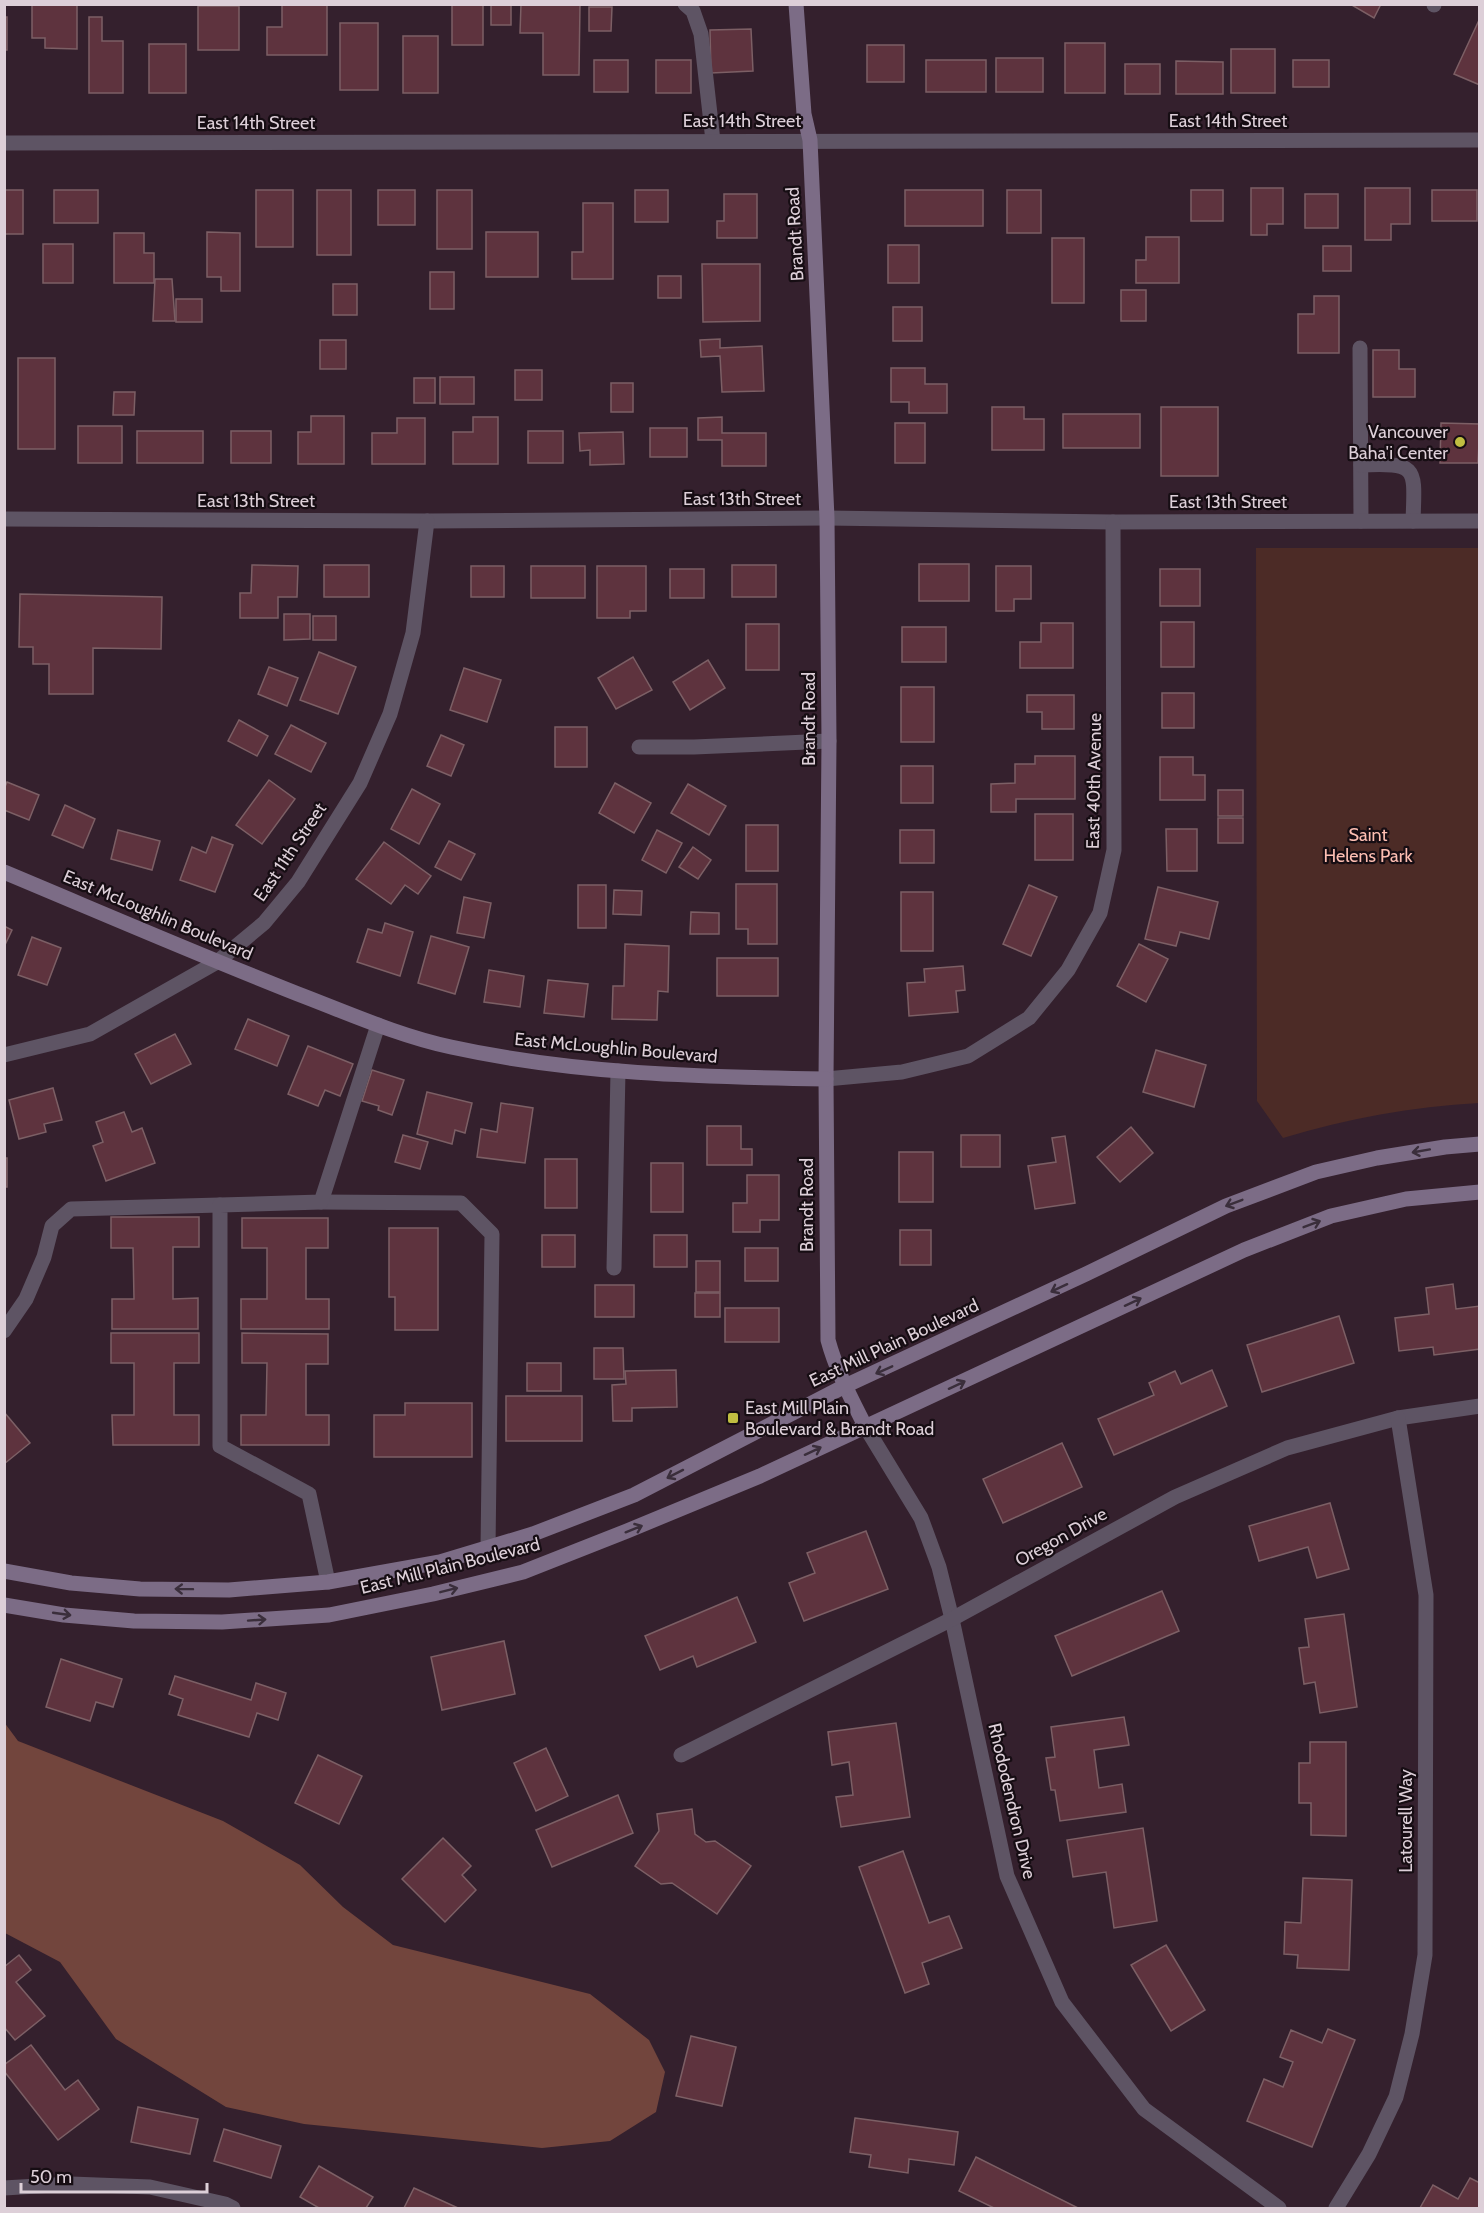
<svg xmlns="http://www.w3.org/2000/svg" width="1484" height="2213" font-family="Cabin,sans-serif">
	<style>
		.green { fill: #4c2b26 }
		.forest { fill: #72453d }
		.building { fill: #5e333e; stroke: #7c5f65; stroke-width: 1.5 }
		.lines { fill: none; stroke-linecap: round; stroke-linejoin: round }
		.lane { stroke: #5e5464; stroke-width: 15 }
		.street { stroke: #5e5464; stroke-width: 15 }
		.secondary { stroke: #7c6c86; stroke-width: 15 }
		.oneway { stroke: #3a2e3b }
		.poi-dot { fill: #c0be41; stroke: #160d13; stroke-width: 2 }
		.labels { text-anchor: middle; stroke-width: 4.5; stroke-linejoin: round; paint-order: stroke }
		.street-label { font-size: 18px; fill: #ddcfd8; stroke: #160d13 }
		.poi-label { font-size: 18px; fill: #ddcfd8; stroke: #160d13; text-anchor: end }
		.park-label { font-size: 18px; fill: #fdbeb2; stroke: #160d13 }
	</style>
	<rect width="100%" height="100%" fill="#34202d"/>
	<path class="green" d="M1256 548H1479V1103C1412 1107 1348 1118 1283 1138L1257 1101Z"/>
	<path class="forest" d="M4 1722 18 1741 223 1821 300 1865 343 1907 393 1945 590 1994 649 2040 665 2072 656 2112 610 2141 542 2148 304 2124 226 2107 116 2039 60 1962 5 1933Z"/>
	<g class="building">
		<path d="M32 4H77V49L45 48V38H32Z"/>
		<rect x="452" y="4" width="31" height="41"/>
		<rect x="491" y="4" width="20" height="21"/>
		<path d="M521 4H580L579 75H543V33H520Z"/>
		<path d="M1350 4H1381L1374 18Z"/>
		<path d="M282 5H327V55H267V27H282Z"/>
		<rect x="198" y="6" width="41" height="44"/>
		<path d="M589 7H612L611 31H589Z"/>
		<rect x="4" y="17" width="3" height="33"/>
		<path d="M89 17H102V41H123V93H89Z"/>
		<path d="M1480 18V85L1454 74Z"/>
		<rect x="340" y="23" width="38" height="67"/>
		<path d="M751 29 753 71 711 73 710 30Z"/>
		<rect x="403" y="36" width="35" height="57"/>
		<rect x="1065" y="43" width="40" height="50"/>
		<rect x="149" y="44" width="37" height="49"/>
		<rect x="867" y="45" width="37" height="37"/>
		<rect x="1231" y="49" width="44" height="44"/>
		<rect x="996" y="58" width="47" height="34"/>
		<rect x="594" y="60" width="34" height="32"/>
		<rect x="656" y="60" width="35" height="33"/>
		<rect x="926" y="60" width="60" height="32"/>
		<rect x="1293" y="60" width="36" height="27"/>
		<path d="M1176 61 1223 62V94H1176Z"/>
		<rect x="1125" y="64" width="35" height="30"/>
		<path d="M1251 188H1283V224H1267V235H1251Z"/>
		<path d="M1365 188H1410V224H1391V240H1365Z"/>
		<rect x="4" y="190" width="19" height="44"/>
		<rect x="54" y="190" width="44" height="33"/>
		<rect x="256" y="190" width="37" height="57"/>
		<rect x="317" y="190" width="34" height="65"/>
		<rect x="378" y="190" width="37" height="35"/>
		<rect x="437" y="190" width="35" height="59"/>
		<rect x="635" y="190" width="33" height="32"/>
		<rect x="905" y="190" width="78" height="36"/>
		<rect x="1007" y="190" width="34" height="43"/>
		<rect x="1191" y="190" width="32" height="31"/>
		<rect x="1432" y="190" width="45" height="31"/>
		<path d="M724 194H757V238H717V221H724Z"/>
		<rect x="1305" y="194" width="33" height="34"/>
		<path d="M583 203H613V279H572V252H583Z"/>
		<path d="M207 232 240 233V291H221V277H207Z"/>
		<rect x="486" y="232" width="52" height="45"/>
		<path d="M114 233H144V253H154V283H114Z"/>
		<path d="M1146 237H1179V283H1136V260H1146Z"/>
		<rect x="1052" y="238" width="32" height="65"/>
		<rect x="43" y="244" width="30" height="39"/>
		<rect x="888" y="245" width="31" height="38"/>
		<rect x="1323" y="246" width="28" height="25"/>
		<path d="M702 264H760V321L703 322Z"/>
		<rect x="430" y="272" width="24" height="37"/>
		<rect x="658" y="276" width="23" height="22"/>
		<path d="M155 279H172L175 321H153Z"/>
		<rect x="333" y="284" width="24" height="31"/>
		<rect x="1121" y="290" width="25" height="31"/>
		<path d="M1314 296H1339V353H1298V314H1314Z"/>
		<rect x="176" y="299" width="26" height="23"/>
		<rect x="893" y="307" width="29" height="34"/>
		<path d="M720 339V348L762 346 764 391 722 392 720 356 701 357 700 340Z"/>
		<rect x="320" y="340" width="26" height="29"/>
		<path d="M1373 350H1399V369H1415V397H1373Z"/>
		<rect x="18" y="358" width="37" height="91"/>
		<path d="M891 368H925V384H947V413H909V402H891Z"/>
		<rect x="515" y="370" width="27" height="30"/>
		<rect x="440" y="377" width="34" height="27"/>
		<rect x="414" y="378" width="21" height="25"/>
		<rect x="611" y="383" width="22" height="29"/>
		<path d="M114 392H135L134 415H113Z"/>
		<path d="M992 407H1024V419H1044V450H992Z"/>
		<rect x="1161" y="407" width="57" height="69"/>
		<rect x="1063" y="414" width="77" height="34"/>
		<path d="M311 416H344V464H298V432H311Z"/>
		<path d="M473 417H498V464H453V432H473Z"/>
		<path d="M722 417V433H766V466H722V440H698V418Z"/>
		<path d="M397 418H425V464H372V433H397Z"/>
		<rect x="895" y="423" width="30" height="40"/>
		<path d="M1441 423 1480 424 1478 463H1440Z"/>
		<rect x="78" y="426" width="44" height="37"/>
		<rect x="650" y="428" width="37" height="29"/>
		<rect x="137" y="431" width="66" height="32"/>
		<rect x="231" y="431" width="40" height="32"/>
		<rect x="528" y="431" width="35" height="32"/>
		<path d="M623 432 624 464 590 465V450L580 451 579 433Z"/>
		<rect x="919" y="564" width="50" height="37"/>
		<path d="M252 565 298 566 297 597H278V618H240V593H251Z"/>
		<rect x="324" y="565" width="45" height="32"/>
		<rect x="732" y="565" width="44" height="32"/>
		<rect x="471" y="566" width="33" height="31"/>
		<rect x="531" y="566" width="54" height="32"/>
		<path d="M597 566H646V611H630V618H597Z"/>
		<path d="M996 566H1031V599H1014V611H996Z"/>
		<rect x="670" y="569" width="34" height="29"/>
		<rect x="1160" y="569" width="40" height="37"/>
		<path d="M20 594 162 597 161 649 93 648V694H49V664H33V647H19Z"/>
		<path d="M284 614H310V639L284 640Z"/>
		<rect x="313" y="616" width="23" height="24"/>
		<rect x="1161" y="622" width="33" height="45"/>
		<path d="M1041 623H1073V668H1020V642H1041Z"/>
		<rect x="746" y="624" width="33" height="46"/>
		<rect x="902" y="627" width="44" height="35"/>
		<path d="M319 652 356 667 338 714 300 700Z"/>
		<path d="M633 657 652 690 616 709 598 678Z"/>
		<path d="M708 660 725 688 690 710 673 682Z"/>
		<path d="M269 667 298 678 287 706 258 694Z"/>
		<path d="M464 668 501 680 487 722 450 710Z"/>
		<rect x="901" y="687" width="33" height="55"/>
		<rect x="1162" y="693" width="32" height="35"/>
		<path d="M1027 695H1074V729H1042V712H1027Z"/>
		<path d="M239 720 268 736 257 756 228 741Z"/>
		<path d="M291 725 326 743 311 772 275 754Z"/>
		<rect x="555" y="727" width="32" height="40"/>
		<path d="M441 735 464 745 451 776 427 766Z"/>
		<path d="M1035 756H1075V799H1016V812H991V784L1015 783V764H1035Z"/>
		<path d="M1160 757H1193V775H1205V800H1160Z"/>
		<rect x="901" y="766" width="32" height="37"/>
		<path d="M269 780 295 799 262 844 236 825Z"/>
		<path d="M7 782 39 795 29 820 4 810V789Z"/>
		<path d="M615 783 651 803 634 833 599 813Z"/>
		<path d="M688 784 726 806 709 835 671 813Z"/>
		<path d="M412 789 440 804 419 844 391 829Z"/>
		<rect x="1218" y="790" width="25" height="26"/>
		<path d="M65 805 95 819 83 848 52 835Z"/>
		<rect x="1035" y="814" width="38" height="46"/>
		<rect x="1218" y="818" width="25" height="25"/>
		<rect x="746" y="825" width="32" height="46"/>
		<path d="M1166 829H1197V871H1167Z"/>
		<path d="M118 830 160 841 152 870 111 859Z"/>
		<path d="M657 830 682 843 666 873 642 860Z"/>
		<rect x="900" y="830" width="34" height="33"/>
		<path d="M212 837 233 845 215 892 180 880 192 847 206 853Z"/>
		<path d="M449 841 475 854 461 880 435 867Z"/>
		<path d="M384 842 431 876 418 894 405 885 391 904 356 879Z"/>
		<path d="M693 847 711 860 698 879 679 867Z"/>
		<path d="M736 884H777V944H748V929H736Z"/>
		<rect x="578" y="885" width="28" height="43"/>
		<path d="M1029 885 1057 897 1031 956 1003 944Z"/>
		<path d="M1158 887 1218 902 1209 939 1180 932 1176 946 1145 939Z"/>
		<path d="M614 890 642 891 641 915 613 914Z"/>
		<rect x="901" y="892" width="32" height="59"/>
		<path d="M464 897 491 903 484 938 457 933Z"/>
		<path d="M691 912 719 913V934H690Z"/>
		<path d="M385 923 413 932 400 976 357 962 368 929 382 933Z"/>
		<path d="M4 926 12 930 4 947Z"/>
		<path d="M431 936 469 947 455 994 418 983Z"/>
		<path d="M32 937 61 948 47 985 18 975Z"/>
		<path d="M625 944 669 946 668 992 658 991 657 1020 612 1019 613 986H624Z"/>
		<path d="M1139 944 1168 959 1146 1002 1117 986Z"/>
		<rect x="717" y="958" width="61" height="38"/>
		<path d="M963 966 965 990 956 991 958 1012 909 1016 907 983 925 982 924 969Z"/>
		<path d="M489 970 524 976 520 1007 484 1002Z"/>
		<path d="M548 980 588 984 584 1017 544 1013Z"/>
		<path d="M248 1019 289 1036 277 1066 235 1049Z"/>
		<path d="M175 1034 191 1064 151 1084 135 1054Z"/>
		<path d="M308 1046 353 1064 340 1096 325 1090 318 1106 288 1094Z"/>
		<path d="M1156 1050 1206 1065 1194 1107 1143 1092Z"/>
		<path d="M372 1070 404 1080 392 1115 378 1110 379 1106 362 1101Z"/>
		<path d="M53 1088 62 1120 44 1124 46 1132 19 1139 9 1100Z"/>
		<path d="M427 1092 472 1103 465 1133 455 1130 452 1144 417 1134Z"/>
		<path d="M501 1103 533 1108 525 1163 477 1157 481 1129 497 1132Z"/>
		<path d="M124 1112 132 1132 142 1128 155 1163 106 1181 93 1146 103 1142 96 1122Z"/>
		<path d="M707 1126H741V1149H752V1165H707Z"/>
		<path d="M1131 1127 1153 1153 1120 1182 1097 1157Z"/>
		<path d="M403 1135 428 1142 420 1169 395 1162Z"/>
		<rect x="961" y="1135" width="39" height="32"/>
		<path d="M1065 1136 1075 1203 1035 1209 1028 1166 1056 1162 1052 1138Z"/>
		<rect x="899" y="1152" width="34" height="50"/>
		<rect x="4" y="1158" width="3" height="29"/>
		<rect x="545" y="1159" width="32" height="49"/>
		<rect x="651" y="1163" width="32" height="49"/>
		<path d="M747 1175H779V1220H760V1232H733V1203H747Z"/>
		<path d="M111 1217H199V1247H173V1299L198 1298V1329H112V1299H134L133 1248H111Z"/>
		<path d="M242 1218H328V1248H306V1299H329V1329H241V1299H267V1248H242Z"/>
		<path d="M389 1228H438V1330H395V1297H389Z"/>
		<rect x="900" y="1230" width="31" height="35"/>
		<rect x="542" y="1235" width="33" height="32"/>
		<rect x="654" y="1235" width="33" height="32"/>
		<rect x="745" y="1248" width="33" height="33"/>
		<rect x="696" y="1261" width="24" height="31"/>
		<path d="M1453 1284 1456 1309 1480 1306V1349L1434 1355 1433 1347 1399 1351 1395 1318 1429 1314 1426 1288Z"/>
		<rect x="595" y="1285" width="39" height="32"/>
		<rect x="695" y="1293" width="25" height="24"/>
		<rect x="725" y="1308" width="54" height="34"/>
		<path d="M1339 1316 1354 1363 1262 1392 1247 1345Z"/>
		<path d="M111 1333H199V1363H174V1415H199V1445H113L112 1415H134V1363H111Z"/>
		<path d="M242 1333 328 1334V1364H306V1415H329V1445H241V1415H266L267 1363H242Z"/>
		<path d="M594 1348H623L624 1379H594Z"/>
		<rect x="527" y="1363" width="34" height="28"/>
		<path d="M676 1370 677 1407 632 1408V1421H613L612 1385 626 1384 625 1371Z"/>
		<path d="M1212 1370 1227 1406 1114 1455 1098 1419 1154 1395 1149 1383 1175 1371 1181 1384Z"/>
		<rect x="506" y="1396" width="76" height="45"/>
		<path d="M405 1403H472V1457H374V1415H405Z"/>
		<path d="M4 1412 30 1443 4 1464Z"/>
		<path d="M1062 1443 1082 1487 1003 1523 983 1479Z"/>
		<path d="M1330 1503 1349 1569 1317 1578 1308 1547 1259 1561 1249 1526Z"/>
		<path d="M866 1531 888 1589 804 1621 789 1583 815 1573 807 1553Z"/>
		<path d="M1162 1591 1179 1631 1072 1676 1055 1636Z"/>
		<path d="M737 1597 756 1642 697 1667 693 1656 660 1670 645 1636Z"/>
		<path d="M1344 1614 1357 1707 1320 1713 1315 1682 1304 1684 1299 1648 1309 1647 1305 1619Z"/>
		<path d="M504 1641 515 1694 442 1710 431 1657Z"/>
		<path d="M61 1659 122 1679 113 1707 96 1702 90 1721 46 1707Z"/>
		<path d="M175 1676 251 1700 256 1683 286 1693 278 1720 257 1713 249 1737 178 1715 183 1699 169 1694Z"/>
		<path d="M1124 1717 1129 1745 1094 1750 1099 1788 1122 1784 1126 1812 1060 1821 1055 1790H1051L1046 1758 1055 1757 1051 1727Z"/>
		<path d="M896 1723 910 1817 841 1827 836 1797 853 1795 849 1762 832 1765 828 1732Z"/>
		<path d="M1310 1742H1346V1836L1311 1835V1803H1299V1763H1310Z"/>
		<path d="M546 1748 568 1796 536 1811 514 1763Z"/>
		<path d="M318 1755 362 1776 339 1824 295 1803Z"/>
		<path d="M618 1795 633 1833 552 1867 536 1830Z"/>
		<path d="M692 1809 695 1834 706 1842 715 1841 751 1866 717 1914 672 1883 661 1884 635 1866 659 1831 657 1814Z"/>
		<path d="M1143 1828 1157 1921 1114 1928 1106 1872 1073 1877 1067 1840Z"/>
		<path d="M443 1838 471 1866 462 1875 476 1890 445 1922 402 1879Z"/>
		<path d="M903 1851 929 1923 949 1916 962 1948 922 1963 929 1984 905 1993 859 1867Z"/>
		<path d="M1303 1878 1352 1880 1349 1970 1297 1968 1298 1955 1284 1954 1285 1922 1301 1923Z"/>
		<path d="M1166 1945 1205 2010 1171 2031 1131 1965Z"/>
		<path d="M19 1955 31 1970 16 1982 45 2016 15 2040 4 2027V1967Z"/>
		<path d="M1328 2029 1355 2040 1312 2147 1247 2121 1264 2079 1283 2087 1293 2062 1280 2057 1291 2030 1322 2043Z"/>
		<path d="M691 2036 736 2047 722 2106 676 2096Z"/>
		<path d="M31 2045 65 2090 78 2080 99 2109 58 2140 4 2071V2065Z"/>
		<path d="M138 2107 198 2119 190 2154 131 2142Z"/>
		<path d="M855 2118 958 2132 954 2165 909 2159 908 2173 869 2167 871 2155 850 2152Z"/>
		<path d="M224 2129 281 2146 271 2178 214 2161Z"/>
		<path d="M976 2157 1078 2208H994L959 2191Z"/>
		<path d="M319 2166 373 2197 366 2208H319L300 2197Z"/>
		<path d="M1470 2178 1480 2183V2208H1420L1433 2185 1458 2199Z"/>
		<path d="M414 2188 458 2208H404Z"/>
	</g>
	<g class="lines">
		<g class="lane">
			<path d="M685 4 693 11 701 34 713 141"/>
			<path d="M1360 348 1361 521"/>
			<path d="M1361 465C1418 463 1415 466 1413 521"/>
			<path d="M639 747H694L829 741"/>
			<path d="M321 1202 461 1203 492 1234 488 1548"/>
			<path d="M614 1268 618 1071"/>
			<path d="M4 1331 26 1299 44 1257 52 1226 71 1209 220 1205"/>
			<path d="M328 1582 309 1494 220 1446V1205L321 1202 378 1025"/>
		</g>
		<g class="street">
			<path d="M1434 5V4"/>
			<path d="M4 143 1480 140"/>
			<path d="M4 519 427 521 827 518 1113 522 1480 521"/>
			<path d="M4 1055 90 1034 217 962 264 923 298 882 360 783 390 714 413 633 427 521"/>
			<path d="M826 1079 902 1072 968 1056 1029 1018 1068 970 1100 913 1114 850 1113 522"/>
			<path d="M865 1426 921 1518 939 1567 952 1619 1007 1876 1062 2002 1144 2109 1279 2208"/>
			<path d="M681 1755 952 1619 1175 1497 1287 1448 1398 1418 1480 1406"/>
			<path d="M4 2188 71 2184 150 2187 225 2204 233 2208"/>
			<path d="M1336 2208 1369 2154 1396 2097 1412 2034 1425 1955 1426 1595 1398 1418"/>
		</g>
		<g class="secondary">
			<path d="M796 4 804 114 810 140 827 518 829 741 826 1079 828 1340C836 1370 851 1398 865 1426"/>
			<path d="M4 872C102 913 199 955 298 994 348 1013 399 1036 451 1047 574 1074 700 1077 826 1079"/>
			<path d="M4 1571 71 1583 140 1589 229 1590 328 1582 440 1562 533 1534 634 1495 845 1386 1086 1274 1226 1206 1316 1172 1377 1158 1445 1147 1480 1144"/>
			<path d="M4 1605 64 1615 134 1621 222 1622 329 1615 433 1594 523 1572 627 1531 760 1476 1244 1250 1331 1216 1406 1199 1480 1192"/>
		</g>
	</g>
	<defs><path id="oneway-shaft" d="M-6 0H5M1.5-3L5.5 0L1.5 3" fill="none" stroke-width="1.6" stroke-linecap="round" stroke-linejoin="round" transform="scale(1.5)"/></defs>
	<g class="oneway">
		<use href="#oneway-shaft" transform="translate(1421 1151) rotate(170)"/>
		<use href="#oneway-shaft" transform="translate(1234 1203) rotate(159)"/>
		<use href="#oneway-shaft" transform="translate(1312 1224) rotate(-21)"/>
		<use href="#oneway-shaft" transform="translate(1059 1288) rotate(155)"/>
		<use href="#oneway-shaft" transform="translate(1133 1302) rotate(-25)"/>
		<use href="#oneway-shaft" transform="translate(884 1370) rotate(156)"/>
		<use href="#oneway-shaft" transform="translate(957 1385) rotate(-25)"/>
		<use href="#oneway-shaft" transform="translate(813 1451) rotate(-25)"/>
		<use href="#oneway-shaft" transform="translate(675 1474) rotate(153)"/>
		<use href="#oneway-shaft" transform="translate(634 1529) rotate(-22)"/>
		<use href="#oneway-shaft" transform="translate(184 1589) rotate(-179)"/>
		<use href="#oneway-shaft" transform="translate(449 1590) rotate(-14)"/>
		<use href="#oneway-shaft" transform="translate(62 1614) rotate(8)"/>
		<use href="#oneway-shaft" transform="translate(257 1620) rotate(-4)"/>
	</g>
	<g class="poi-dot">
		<circle cx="1460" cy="442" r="6"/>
		<rect x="727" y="1412" width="12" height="12" rx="3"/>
	</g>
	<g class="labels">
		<g class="street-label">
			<text x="742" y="127">East 14th Street</text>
			<text x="1228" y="127">East 14th Street</text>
			<text x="256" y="129">East 14th Street</text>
			<text transform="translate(795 234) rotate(-93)" y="6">Brandt Road</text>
			<text x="742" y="505">East 13th Street</text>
			<text x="256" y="507">East 13th Street</text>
			<text x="1228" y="508">East 13th Street</text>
			<text transform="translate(809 719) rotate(-90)" y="6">Brandt Road</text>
			<text transform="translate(1094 781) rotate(-89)" y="6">East 40th Avenue</text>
			<text transform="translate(290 852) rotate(-56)" y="6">East 11th Street</text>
			<text transform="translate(158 915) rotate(23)" y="6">East McLoughlin Boulevard</text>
			<text transform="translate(616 1048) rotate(5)" y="6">East McLoughlin Boulevard</text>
			<text transform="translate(807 1205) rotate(-90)" y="6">Brandt Road</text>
			<text transform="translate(894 1343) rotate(-25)" y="6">East Mill Plain Boulevard</text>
			<text transform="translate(1061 1537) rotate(-29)" y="6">Oregon Drive</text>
			<text transform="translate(450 1566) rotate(-14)" y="6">East Mill Plain Boulevard</text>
			<text transform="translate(1012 1801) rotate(77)" y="6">Rhododendron Drive</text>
			<text transform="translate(1406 1821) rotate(-90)" y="6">Latourell Way</text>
		</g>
		<g class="poi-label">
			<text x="1448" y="438">Vancouver<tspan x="1448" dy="21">Baha'i Center</tspan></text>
			<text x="745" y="1414" text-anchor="start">East Mill Plain<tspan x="745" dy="21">Boulevard &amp; Brandt Road</tspan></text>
		</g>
		<g class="park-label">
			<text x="1368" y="841">Saint<tspan x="1368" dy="21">Helens Park</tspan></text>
		</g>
	</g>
	<rect width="1484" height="2213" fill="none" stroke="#ddcfd8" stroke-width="12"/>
	<path d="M21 2183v9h186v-9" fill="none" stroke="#ddcfd8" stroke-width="3"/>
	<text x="30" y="2183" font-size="18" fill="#ddcfd8" stroke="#160d13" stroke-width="4.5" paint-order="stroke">50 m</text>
</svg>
